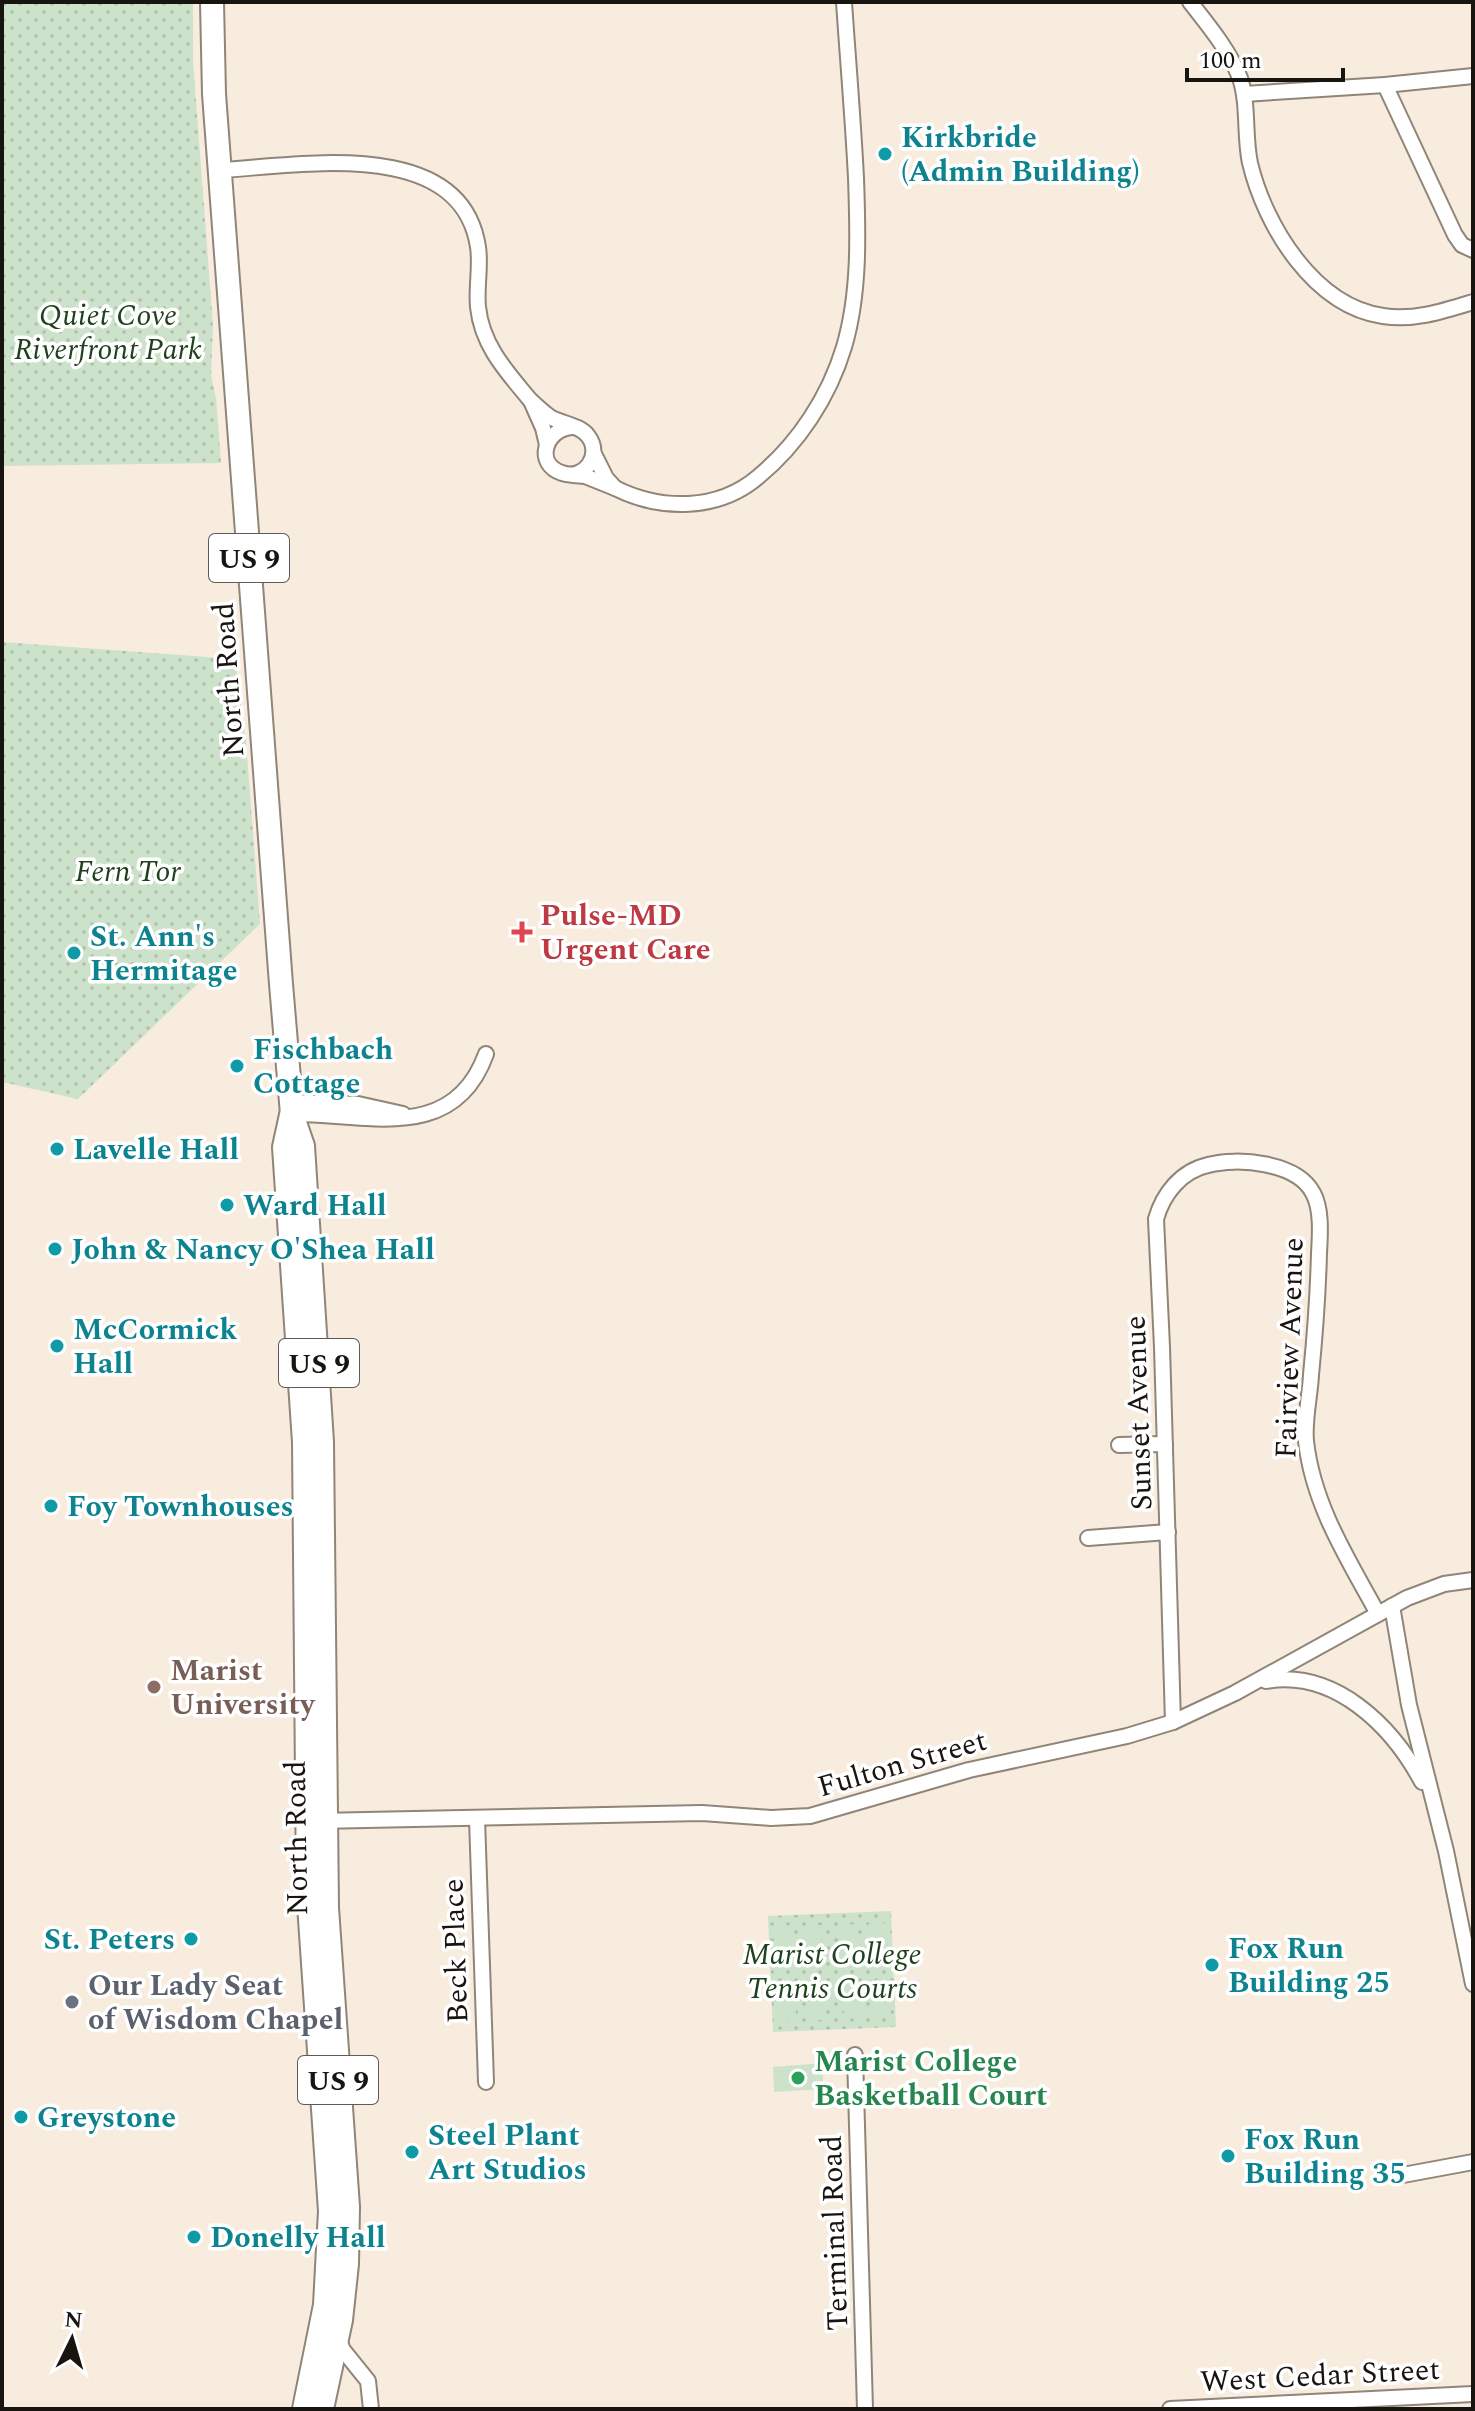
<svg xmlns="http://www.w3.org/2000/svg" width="1475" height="2411" font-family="Spectral,serif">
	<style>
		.park { fill: url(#park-dots) }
		.pitch { fill: #cde2ca }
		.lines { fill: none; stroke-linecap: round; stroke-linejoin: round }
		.minor-casing { stroke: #8f8578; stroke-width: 18 }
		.highway-casing { stroke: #8f8578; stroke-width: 26 }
		.minor { stroke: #fff; stroke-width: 14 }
		.highway { stroke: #fff; stroke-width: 22 }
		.culture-dot { fill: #0f9aa8; stroke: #fff; stroke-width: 3 }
		.health-dot { fill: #e0444e; stroke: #fff; stroke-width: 3 }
		.education-dot { fill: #8d6e63; stroke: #fff; stroke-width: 3 }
		.worship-dot { fill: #6b7280; stroke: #fff; stroke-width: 3 }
		.leisure-dot { fill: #2e9e5b; stroke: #fff; stroke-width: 3 }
		.labels { text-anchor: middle; stroke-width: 7; stroke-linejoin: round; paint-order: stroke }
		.shield { fill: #fff; stroke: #5d5a57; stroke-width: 2 }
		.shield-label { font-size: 28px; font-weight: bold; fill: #18140f }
		.culture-label { font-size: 30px; font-weight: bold; fill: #0d838f; stroke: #fff; text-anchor: start }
		.park-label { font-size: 30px; font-style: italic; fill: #20411d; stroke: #fff }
		.street-label { font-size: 30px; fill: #18140f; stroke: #fff }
		.health-label { font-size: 30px; font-weight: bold; fill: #be3a42; stroke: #fff; text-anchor: start }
		.education-label { font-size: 30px; font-weight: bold; fill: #785e54; stroke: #fff; text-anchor: start }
		.worship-label { font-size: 30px; font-weight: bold; fill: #5b616d; stroke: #fff; text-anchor: start }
		.leisure-label { font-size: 30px; font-weight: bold; fill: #27864d; stroke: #fff; text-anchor: start }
	</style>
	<defs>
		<pattern id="park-dots" width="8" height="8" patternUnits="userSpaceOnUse" patternTransform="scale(2)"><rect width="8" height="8" fill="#cde2ca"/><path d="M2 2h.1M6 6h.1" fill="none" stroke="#afc1ac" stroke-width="1.8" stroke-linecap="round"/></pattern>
	</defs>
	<rect width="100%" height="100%" fill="#f7ecde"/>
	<g class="park">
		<path d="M2 2H193V62L213 325 211 376 216 398 221 463 2 466Z"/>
		<path d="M2 642 235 659 246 742 260 924 78 1099 2 1082Z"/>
		<path d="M891 1911 896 2027 773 2032 768 1916Z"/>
	</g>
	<g class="pitch">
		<path d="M886 1923 888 1961H870L868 1924Z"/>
		<path d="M857 1924 859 1961 841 1962 839 1925Z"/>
		<path d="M793 1925 794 1963 776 1964 775 1926Z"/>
		<path d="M821 1925 822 1963 804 1964 803 1926Z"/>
		<path d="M889 1980 891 2017 873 2018 871 1981Z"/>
		<path d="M861 1981 862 2018 844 2019 843 1982Z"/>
		<path d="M824 1982 825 2020H807L806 1983Z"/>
		<path d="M795 1983 796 2021 778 2022 777 1984Z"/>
		<path d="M823 2063V2089L774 2092 773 2067Z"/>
	</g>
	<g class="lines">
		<g class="minor-casing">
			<g id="minor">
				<path d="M1190 2C1208 25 1229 50 1240 78 1249 105 1244 135 1250 163 1265 226 1314 306 1383 316 1414 321 1444 311 1473 302"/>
				<path d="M1385 85 1455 235 1462 245 1473 250"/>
				<path d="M1244 94 1385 85 1473 76"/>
				<path d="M220 170C298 166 461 135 478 247 481 266 476 287 478 307 482 346 507 372 531 401"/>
				<path d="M547 445 543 428 531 401C537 406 543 412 550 417 562 424 580 425 588 436 603 455 584 481 562 473 534 464 545 429 572 427"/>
				<path d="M573 475 585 476 615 488 606 478 594 454"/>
				<path d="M615 488C661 511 718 511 758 477 798 444 829 397 844 347 860 293 858 233 856 178 853 119 848 61 844 2"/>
				<path d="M290 1102 358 1104 403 1114"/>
				<path d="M292 1114C365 1113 453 1145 486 1054"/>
				<path d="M1119 1445 1165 1444"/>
				<path d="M1088 1538 1168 1532"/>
				<path d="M1392 1606 1409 1705 1446 1851 1473 1984"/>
				<path d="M1266 1681C1335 1669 1392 1726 1422 1782"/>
				<path d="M1173 1722 1162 1347 1156 1219C1163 1194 1181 1171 1208 1165 1237 1157 1297 1162 1313 1193 1322 1209 1320 1235 1319 1253 1318 1294 1315 1334 1311 1375 1310 1396 1304 1420 1306 1441 1313 1505 1348 1559 1378 1614"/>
				<path d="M477 1819 486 2082"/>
				<path d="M318 1821 702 1813 771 1818 810 1816 969 1770 1127 1736 1173 1722 1235 1693 1407 1598 1444 1584 1473 1580"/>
				<path d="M855 2055 865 2409"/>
				<path d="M1403 2175 1473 2162"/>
				<path d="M338 2338 343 2350 368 2381 371 2409"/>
				<path d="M1170 2409 1473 2394"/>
			</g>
		</g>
		<g class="highway-casing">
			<g id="highway">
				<path d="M212 2 214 94 281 984 292 1114 303 1146 322 1442 327 1908 348 2207 347 2264 341 2320 322 2409"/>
				<path d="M291 1115 284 1147 304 1442 308 1890 330 2211 325 2305 304 2409"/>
			</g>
		</g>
		<use href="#minor" class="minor"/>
		<use href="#highway" class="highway"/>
	</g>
	<g class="culture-dot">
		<circle cx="885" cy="154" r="8"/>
		<circle cx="74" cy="953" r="8"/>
		<circle cx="237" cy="1066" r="8"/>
		<circle cx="57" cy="1149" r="8"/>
		<circle cx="227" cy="1205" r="8"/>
		<circle cx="55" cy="1249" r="8"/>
		<circle cx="57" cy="1346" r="8"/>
		<circle cx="51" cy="1506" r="8"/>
		<circle cx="191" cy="1939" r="8"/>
		<circle cx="1212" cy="1965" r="8"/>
		<circle cx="21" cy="2117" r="8"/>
		<circle cx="412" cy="2152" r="8"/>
		<circle cx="1228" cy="2156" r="8"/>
		<circle cx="194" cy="2237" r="8"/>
	</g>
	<path class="health-dot" d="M518 920h8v8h8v8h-8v8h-8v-8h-8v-8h8z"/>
	<circle class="education-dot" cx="154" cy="1687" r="8"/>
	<circle class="worship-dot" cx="72" cy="2002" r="8"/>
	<circle class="leisure-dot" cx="798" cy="2078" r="8"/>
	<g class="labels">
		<g class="shield">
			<rect x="209" y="534" width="80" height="48" rx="6"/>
			<rect x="279" y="1339" width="80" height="48" rx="6"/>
			<rect x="298" y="2056" width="80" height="48" rx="6"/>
		</g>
		<g class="shield-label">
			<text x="249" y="568">US 9</text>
			<text x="319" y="1373">US 9</text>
			<text x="338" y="2090">US 9</text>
		</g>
		<g class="culture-label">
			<text x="901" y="147">Kirkbride<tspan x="901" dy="34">(Admin Building)</tspan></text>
			<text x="90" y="946">St. Ann's<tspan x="90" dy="34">Hermitage</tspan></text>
			<text x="253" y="1059">Fischbach<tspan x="253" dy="34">Cottage</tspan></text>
			<text x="73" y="1159">Lavelle Hall</text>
			<text x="243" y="1215">Ward Hall</text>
			<text x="71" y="1259">John &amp; Nancy O'Shea Hall</text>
			<text x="73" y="1339">McCormick<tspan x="73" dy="34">Hall</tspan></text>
			<text x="67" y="1516">Foy Townhouses</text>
			<text x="175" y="1949" text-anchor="end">St. Peters</text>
			<text x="1228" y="1958">Fox Run<tspan x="1228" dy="34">Building 25</tspan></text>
			<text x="37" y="2127">Greystone</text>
			<text x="428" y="2145">Steel Plant<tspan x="428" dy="34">Art Studios</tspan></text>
			<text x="1244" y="2149">Fox Run<tspan x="1244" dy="34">Building 35</tspan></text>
			<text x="210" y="2247">Donelly Hall</text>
		</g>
		<g class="park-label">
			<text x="108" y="325">Quiet Cove<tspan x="108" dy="34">Riverfront Park</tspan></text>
			<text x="128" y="881">Fern Tor</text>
			<text x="832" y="1964">Marist College<tspan x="832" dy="34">Tennis Courts</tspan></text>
		</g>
		<g class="street-label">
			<text transform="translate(228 680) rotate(-94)" y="10">North Road</text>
			<text transform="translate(1289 1348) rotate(-88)" y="10">Fairview Avenue</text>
			<text transform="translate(1138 1413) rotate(-92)" y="10">Sunset Avenue</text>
			<text transform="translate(902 1763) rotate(-16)" y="10">Fulton Street</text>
			<text transform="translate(296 1838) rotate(-91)" y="10">North Road</text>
			<text transform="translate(455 1951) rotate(-92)" y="10">Beck Place</text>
			<text transform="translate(834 2233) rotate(-92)" y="10">Terminal Road</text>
			<text transform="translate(1320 2375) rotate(-3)" y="10">West Cedar Street</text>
		</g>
		<g class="health-label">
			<text x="540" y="925">Pulse-MD<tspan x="540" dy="34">Urgent Care</tspan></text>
		</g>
		<g class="education-label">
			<text x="170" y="1680">Marist<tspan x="170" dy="34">University</tspan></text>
		</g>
		<g class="worship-label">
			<text x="88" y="1995">Our Lady Seat<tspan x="88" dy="34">of Wisdom Chapel</tspan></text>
		</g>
		<g class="leisure-label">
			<text x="814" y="2071">Marist College<tspan x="814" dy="34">Basketball Court</tspan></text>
		</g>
	</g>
	<rect width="1475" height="2411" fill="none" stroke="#18140f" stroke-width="8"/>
	<g transform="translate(72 2339) rotate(5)" stroke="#ffffff" stroke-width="6" paint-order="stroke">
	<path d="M0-6L14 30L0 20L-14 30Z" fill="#18140f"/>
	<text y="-12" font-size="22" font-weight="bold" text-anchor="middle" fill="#18140f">N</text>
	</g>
	<path d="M1187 68v12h156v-12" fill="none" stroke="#18140f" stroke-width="4"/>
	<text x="1199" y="68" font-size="24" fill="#18140f" stroke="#ffffff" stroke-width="6" paint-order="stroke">100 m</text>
</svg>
